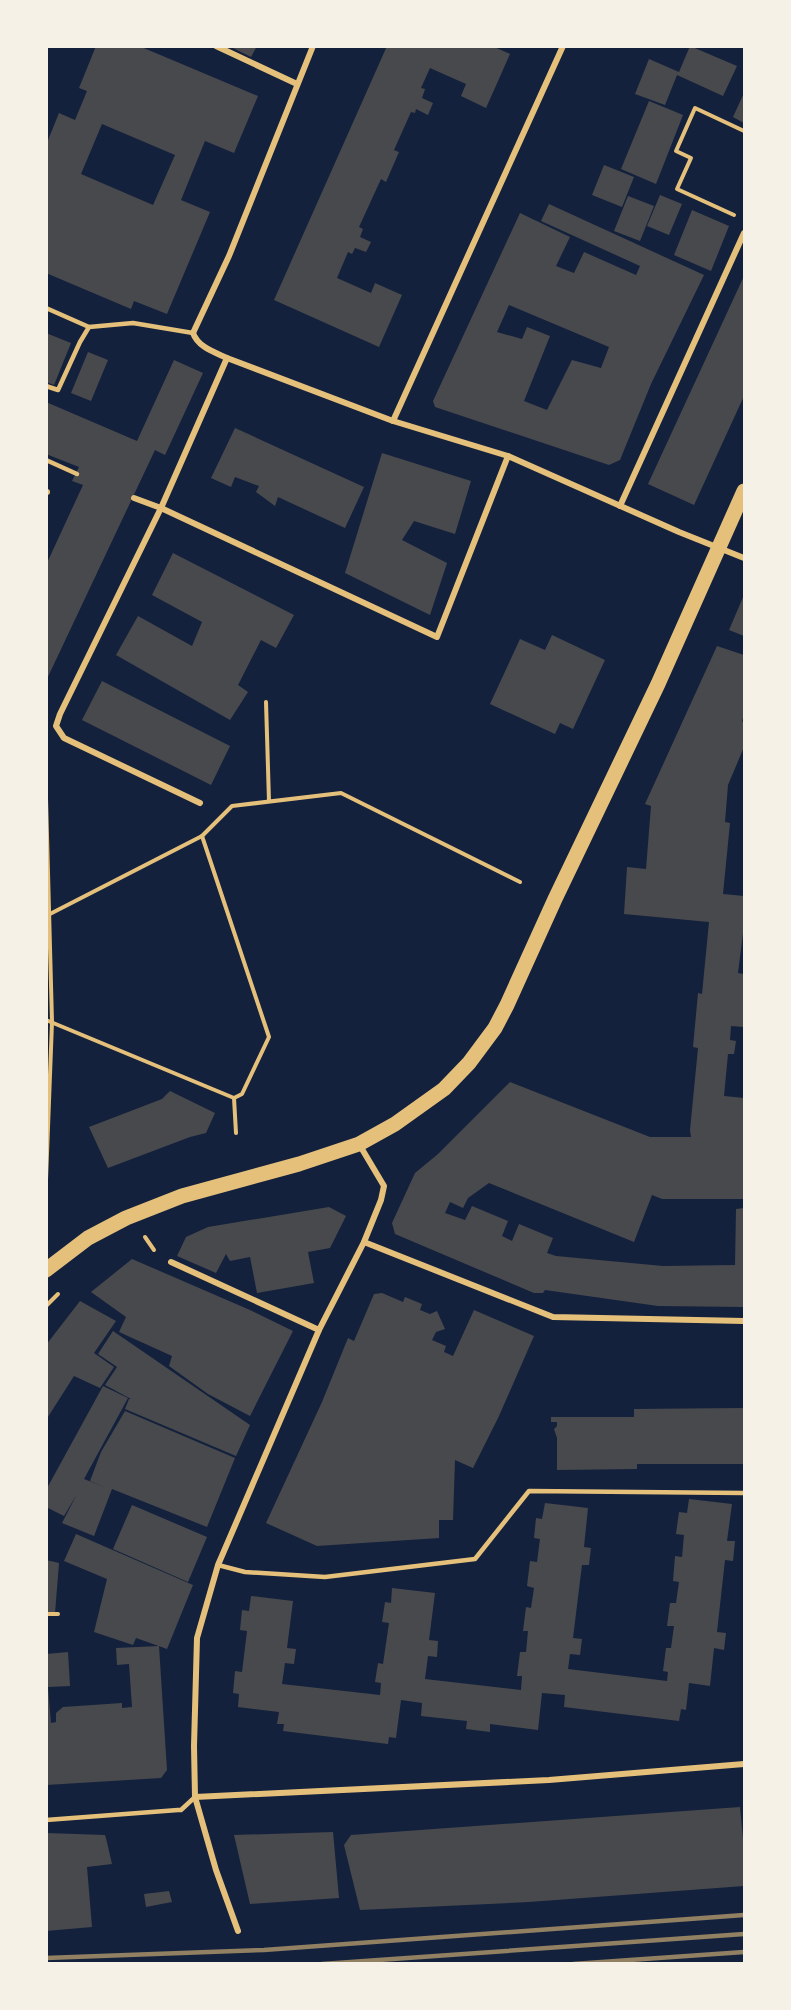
<svg xmlns="http://www.w3.org/2000/svg" width="791" height="2010" font-family="'IBM Plex Sans',sans-serif">
	<style>
		.building { fill: #48494c; fill-rule: evenodd }
		.lines { fill: none; stroke-linecap: round; stroke-linejoin: round }
		.path { stroke: #e5c07b; stroke-width: 4 }
		.service { stroke: #e5c07b; stroke-width: 4.5 }
		.minor { stroke: #e5c07b; stroke-width: 6 }
		.primary { stroke: #e5c07b; stroke-width: 15 }
		.rail { stroke: #918062; stroke-width: 4.5 }
	</style>
	<rect width="100%" height="100%" fill="#14213d"/>
	<g class="building">
		<path d="M96 46H139L258 96 234 153 205 141 181 200 210 212 167 314 134 301 131 309 46 273V145L59 113 75 120 87 91 79 88ZM102 124 175 155 153 205 81 174Z"/>
		<path d="M229 46H257L251 57Z"/>
		<path d="M387 46H492L510 54 486 108 461 96 466 84 430 68 421 88 425 89 422 98 433 103 428 115 416 109 415 113 411 112 394 150 399 152 386 182 381 179 359 227 363 229 360 237 371 242 366 252 355 248 352 254 348 252 337 278 371 293 375 283 402 295 379 347 274 300Z"/>
		<path d="M690 46 737 66 723 96 677 75 665 105 635 94 649 59 679 72Z"/>
		<path d="M744 93V123L733 117Z"/>
		<path d="M649 101 683 115 656 184 621 169Z"/>
		<path d="M604 165 634 177 622 207 592 195Z"/>
		<path d="M660 195 682 204 669 235 647 226Z"/>
		<path d="M628 196 654 206 640 241 614 231Z"/>
		<path d="M549 204 704 275 651 384 620 460 609 465 435 407 433 401 520 213 570 237 556 266 574 273 584 252 636 275 640 266 541 221ZM509 305 609 347 601 368 572 360 547 410 524 401 550 336 527 327 522 339 497 332Z"/>
		<path d="M692 210 729 226 711 271 674 255Z"/>
		<path d="M744 276V396L694 505 648 484Z"/>
		<path d="M46 333 71 343 54 385 46 382Z"/>
		<path d="M88 352 108 360 91 401 71 393Z"/>
		<path d="M174 360 203 373 165 455 155 450 46 681V565L83 485 72 481 79 467 46 454V402L137 441Z"/>
		<path d="M235 428 364 487 345 528 278 497 275 506 256 492 259 486 235 477 231 487 211 478Z"/>
		<path d="M382 453 471 481 455 534 414 521 402 540 447 563 430 615 345 573Z"/>
		<path d="M173 553 294 615 276 648 261 640 238 685 248 692 230 720 116 655 138 616 192 646 202 622 152 595Z"/>
		<path d="M744 595V636L729 630Z"/>
		<path d="M552 635 605 660 573 729 560 723 555 734 490 704 520 639 545 650Z"/>
		<path d="M717 646 744 655V715L742 721 744 723V747L728 785 725 822 730 823 723 894 744 896V925L738 973 744 974V1027L731 1026 730 1040 736 1041 734 1054H728L724 1096 744 1098V1199H662L652 1195 634 1242 489 1183 468 1198 463 1208 450 1202 445 1213 465 1220 472 1206 508 1221 502 1236 512 1241 519 1224 553 1238 547 1253 556 1256 663 1266 735 1265 736 1209 744 1208V1307L658 1306 545 1290 543 1293H534L395 1234 392 1223 415 1173 438 1154 510 1082 650 1137H691L690 1130 698 1048 693 1047 698 993 702 994 709 922 624 914 627 867 646 869 651 806 645 804Z"/>
		<path d="M102 681 230 746 211 785 82 720Z"/>
		<path d="M170 1091 215 1113 206 1133 190 1137 108 1168 89 1127 162 1099Z"/>
		<path d="M329 1207 346 1216 330 1248 308 1252 314 1283 257 1293 250 1257 230 1261 226 1254 216 1273 177 1256 186 1237 208 1227Z"/>
		<path d="M132 1259 250 1310 293 1331 250 1416 208 1394 169 1366 172 1356 119 1332 126 1317 91 1292Z"/>
		<path d="M382 1293 403 1302 405 1297 422 1304 420 1310 430 1314 437 1311 445 1329 436 1332 432 1340 446 1346 444 1352 453 1356 474 1310 534 1336 499 1416 473 1468 455 1460 453 1520H439V1538L317 1546 266 1523 322 1402 348 1338 354 1341 374 1294Z"/>
		<path d="M80 1301 116 1321 94 1353 114 1367 100 1388 74 1376 46 1420V1345Z"/>
		<path d="M113 1331 250 1425 236 1456 125 1409 129 1399H131L105 1385 117 1367 98 1354Z"/>
		<path d="M103 1386 128 1398 84 1479 107 1488 90 1481 101 1452 125 1411 235 1458 207 1527 112 1489 94 1536 62 1523 77 1494 64 1516 46 1507V1490Z"/>
		<path d="M744 1408V1464H637V1469L557 1470V1438L554 1429 557 1426V1422H551V1417H634V1409Z"/>
		<path d="M689 1499 732 1504 727 1541H735L733 1561 725 1560 717 1632 726 1633 724 1650 714 1648 710 1686 689 1683 686 1710 681 1709 679 1721 564 1707 565 1695 542 1693 538 1730 490 1724V1732L466 1729 467 1721 421 1716 422 1703 401 1700 396 1738 389 1737 388 1744 283 1731 284 1724H277L279 1712 238 1707 239 1694 233 1693 235 1671 242 1672 247 1631 240 1630 242 1610 249 1611 251 1596 293 1601 287 1648 296 1649 294 1664 285 1663 282 1684 380 1695 381 1683 375 1682 378 1663 383 1664 389 1623 382 1622 385 1602 391 1603 392 1588 435 1593 429 1640 438 1641 437 1657 428 1656 425 1679 521 1690 522 1676H517L520 1652H526L528 1631H523L526 1607 531 1608 534 1588 527 1586 530 1561 537 1562 540 1539 534 1538 536 1518 542 1519 545 1503 588 1508 584 1547 591 1548 589 1565H582L573 1638 582 1639 580 1655 570 1654 568 1669 667 1681 668 1672 663 1671 666 1648H671L674 1626H667L670 1603H676L679 1582 673 1581 675 1556 682 1557 684 1535 676 1534 679 1512 687 1513Z"/>
		<path d="M132 1505 207 1537 188 1582 113 1549Z"/>
		<path d="M76 1534 193 1585 167 1649 136 1638 133 1645 94 1632 107 1579 64 1561Z"/>
		<path d="M46 1560 59 1563 55 1613H46Z"/>
		<path d="M159 1646 167 1770 161 1778 46 1785V1654L68 1652 70 1686 48 1687 51 1723 56 1722V1713L63 1707 122 1703V1708L132 1707 129 1664 117 1665 116 1648Z"/>
		<path d="M740 1807 744 1850V1886L529 1902 360 1910 344 1845 351 1835Z"/>
		<path d="M333 1832 339 1898 250 1904 234 1835Z"/>
		<path d="M46 1833 105 1835 106 1838 112 1864 87 1867 92 1927 46 1931Z"/>
		<path d="M169 1891 172 1902 146 1907 144 1894Z"/>
	</g>
	<g class="lines">
		<g class="path">
			<path d="M734 215 677 189 691 158 676 151 695 108 744 131"/>
			<path d="M266 702 269 801"/>
			<path d="M46 798 52 1022 46 1180"/>
			<path d="M202 836 232 806 341 793 520 882"/>
			<path d="M46 916 202 836 269 1037 242 1094 234 1098"/>
			<path d="M46 1020 234 1098 236 1133"/>
			<path d="M145 1237 154 1250"/>
			<path d="M46 1306 58 1294"/>
			<path d="M46 1614H58"/>
		</g>
		<g class="service">
			<path d="M46 308 89 327 80 342 58 390 46 386"/>
			<path d="M89 327 133 323 193 333"/>
			<path d="M46 460 77 474"/>
			<path d="M218 1565 245 1572 325 1577 475 1559 529 1491 744 1493"/>
			<path d="M46 1820 178 1810H181L195 1797"/>
		</g>
		<g class="minor">
			<path d="M216 46 297 84"/>
			<path d="M313 46 229 256 193 333C198 347 214 352 227 358L393 421 508 456 679 532 744 558"/>
			<path d="M393 421 563 46"/>
			<path d="M46 492H47"/>
			<path d="M134 498 161 508 437 637 508 456"/>
			<path d="M620 506 744 233"/>
			<path d="M200 803 64 738 56 726 60 714 161 508 227 358"/>
			<path d="M364 1242 553 1317 744 1321"/>
			<path d="M171 1262 319 1330"/>
			<path d="M195 1797 549 1780 744 1764"/>
			<path d="M238 1931 216 1870 195 1797 194 1746 197 1638 218 1565 319 1330 364 1242 381 1200 384 1186 359 1144"/>
		</g>
		<path class="primary" d="M46 1270 88 1238 126 1218 182 1196 299 1164 359 1144 395 1124 444 1089 469 1063 495 1028 507 1005 555 899 658 684 744 491"/>
		<g class="rail">
			<path d="M46 1958 264 1950 744 1915"/>
			<path d="M322 1964 744 1934"/>
			<path d="M573 1964 744 1952"/>
		</g>
	</g>
	<rect width="791" height="2010" fill="none" stroke="#f6f1e7" stroke-width="96"/>
</svg>
